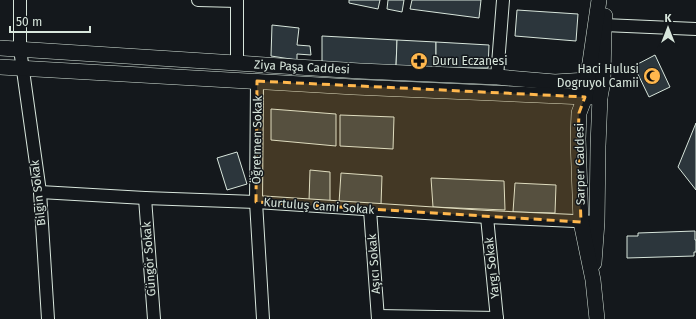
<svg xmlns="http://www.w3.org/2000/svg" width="696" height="319" font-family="'Fira Sans',sans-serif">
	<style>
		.building { fill: #2c363c; stroke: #d8e6dc }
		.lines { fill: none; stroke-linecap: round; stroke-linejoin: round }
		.minor-casing { stroke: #d8e6dc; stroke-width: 14 }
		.major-casing { stroke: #d8e6dc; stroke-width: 16 }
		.minor { stroke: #14181c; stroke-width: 12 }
		.major { stroke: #14181c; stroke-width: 15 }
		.marked { fill: #ffb74d; fill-opacity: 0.2; stroke: #ffb74d; stroke-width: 3; stroke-dasharray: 8 5; stroke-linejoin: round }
		.labels { text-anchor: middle; stroke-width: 3; stroke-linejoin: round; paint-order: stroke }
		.poi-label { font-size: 12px; fill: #d8e6dc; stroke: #14181c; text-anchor: start }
		.street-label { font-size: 12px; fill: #d8e6dc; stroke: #14181c }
	</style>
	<rect width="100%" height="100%" fill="#14181c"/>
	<g class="building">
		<path d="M349 0H380L378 9 349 3Z"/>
		<path d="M388 0H404L402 12 387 9Z"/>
		<path d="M412 0H481L479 18 410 9Z"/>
		<path d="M517 10 578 14 576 41 515 36Z"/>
		<path d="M272 25 299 28 297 45 310 46 311 55 297 54V60L271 56Z"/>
		<path d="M322 36 397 40 396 67 322 64Z"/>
		<path d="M397 40 436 42V68L396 67Z"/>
		<path d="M436 42 489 45 488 68H436Z"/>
		<path d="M655 55 670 87 649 97 634 66Z"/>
		<path d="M271 109 336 114V146L271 140Z"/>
		<path d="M340 115 394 117 393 149 340 146Z"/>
		<path d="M696 123V190L678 167Z"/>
		<path d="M237 152 247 184 227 190 217 158Z"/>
		<path d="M310 170 330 172V202L309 201Z"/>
		<path d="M341 173 382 176 381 205 339 203Z"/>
		<path d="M431 178 504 181 505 210 433 207Z"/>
		<path d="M515 183 556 185 555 213 513 212Z"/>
		<path d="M695 231V240H696V252H694V256L627 258V236H638V233Z"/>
	</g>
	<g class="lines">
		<g class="minor-casing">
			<g id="minor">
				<path d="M20 0V49L40 192 48 319"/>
				<path d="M198 0 237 1"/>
				<path d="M604 25 696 29"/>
				<path d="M237 63V0"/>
				<path d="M497 77 503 0"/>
				<path d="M257 81 256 202 263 319"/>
				<path d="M40 192 145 198 256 202 487 217 597 222"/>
				<path d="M145 198 154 319"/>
				<path d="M370 210 378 319"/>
				<path d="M487 217 497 319"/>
				<path d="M378 316 497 318"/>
			</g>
		</g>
		<g class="major-casing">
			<g id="major">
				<path d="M0 48 360 71 497 77 555 82 587 80 603 81"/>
				<path d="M0 67 354 87 585 97H600"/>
				<path d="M594 263 597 222 598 146 600 97 603 81 604 25 605 16"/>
				<path d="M597 319 593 280 581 222 578 139 579 113 585 97 599 0"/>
			</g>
		</g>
		<use href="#minor" class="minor"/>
		<use href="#major" class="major"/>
	</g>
	<path class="marked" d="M257 81 585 97 579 113 578 139 581 222 256 202Z"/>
	<defs>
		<g id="pharmacy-disc" transform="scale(0.9)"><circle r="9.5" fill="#ffb74d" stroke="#14181c"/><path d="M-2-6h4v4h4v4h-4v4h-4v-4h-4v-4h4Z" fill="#111"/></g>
		<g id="mosque-disc" transform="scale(0.9)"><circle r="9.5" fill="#ffb74d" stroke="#14181c"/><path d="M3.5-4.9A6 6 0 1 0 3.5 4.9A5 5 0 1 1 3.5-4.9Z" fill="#111"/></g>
	</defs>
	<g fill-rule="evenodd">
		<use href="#pharmacy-disc" x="419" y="61"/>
		<use href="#mosque-disc" x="652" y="76"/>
	</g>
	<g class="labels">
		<g class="poi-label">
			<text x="432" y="65">Duru Eczanesi</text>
			<text x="639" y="73" text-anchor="end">Haci Hulusi<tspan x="639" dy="14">Dogruyol Camii</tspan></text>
		</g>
		<g class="street-label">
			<text transform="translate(302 67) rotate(3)" y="4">Ziya Paşa Caddesi</text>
			<text transform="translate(257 140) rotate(-89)" y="4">Öğretmen Sokak</text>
			<text transform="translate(580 164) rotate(-91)" y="4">Sarper Caddesi</text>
			<text transform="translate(38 193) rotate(-96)" y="4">Bilgin Sokak</text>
			<text transform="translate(319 206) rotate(4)" y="4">Kurtuluş Cami Sokak</text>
			<text transform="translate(149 259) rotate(-94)" y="4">Güngör Sokak</text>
			<text transform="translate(374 264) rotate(-94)" y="4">Aşıcı Sokak</text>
			<text transform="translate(492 268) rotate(-96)" y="4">Yargı Sokak</text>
		</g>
	</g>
	<g transform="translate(668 28)" stroke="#14181c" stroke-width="3" paint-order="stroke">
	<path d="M0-3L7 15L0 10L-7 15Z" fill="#d8e6dc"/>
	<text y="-6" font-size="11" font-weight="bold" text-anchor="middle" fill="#d8e6dc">K</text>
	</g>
	<path d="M10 26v6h80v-6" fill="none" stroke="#d8e6dc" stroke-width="2"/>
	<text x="16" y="26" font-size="12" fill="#d8e6dc" stroke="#14181c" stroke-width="3" paint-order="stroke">50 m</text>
</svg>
